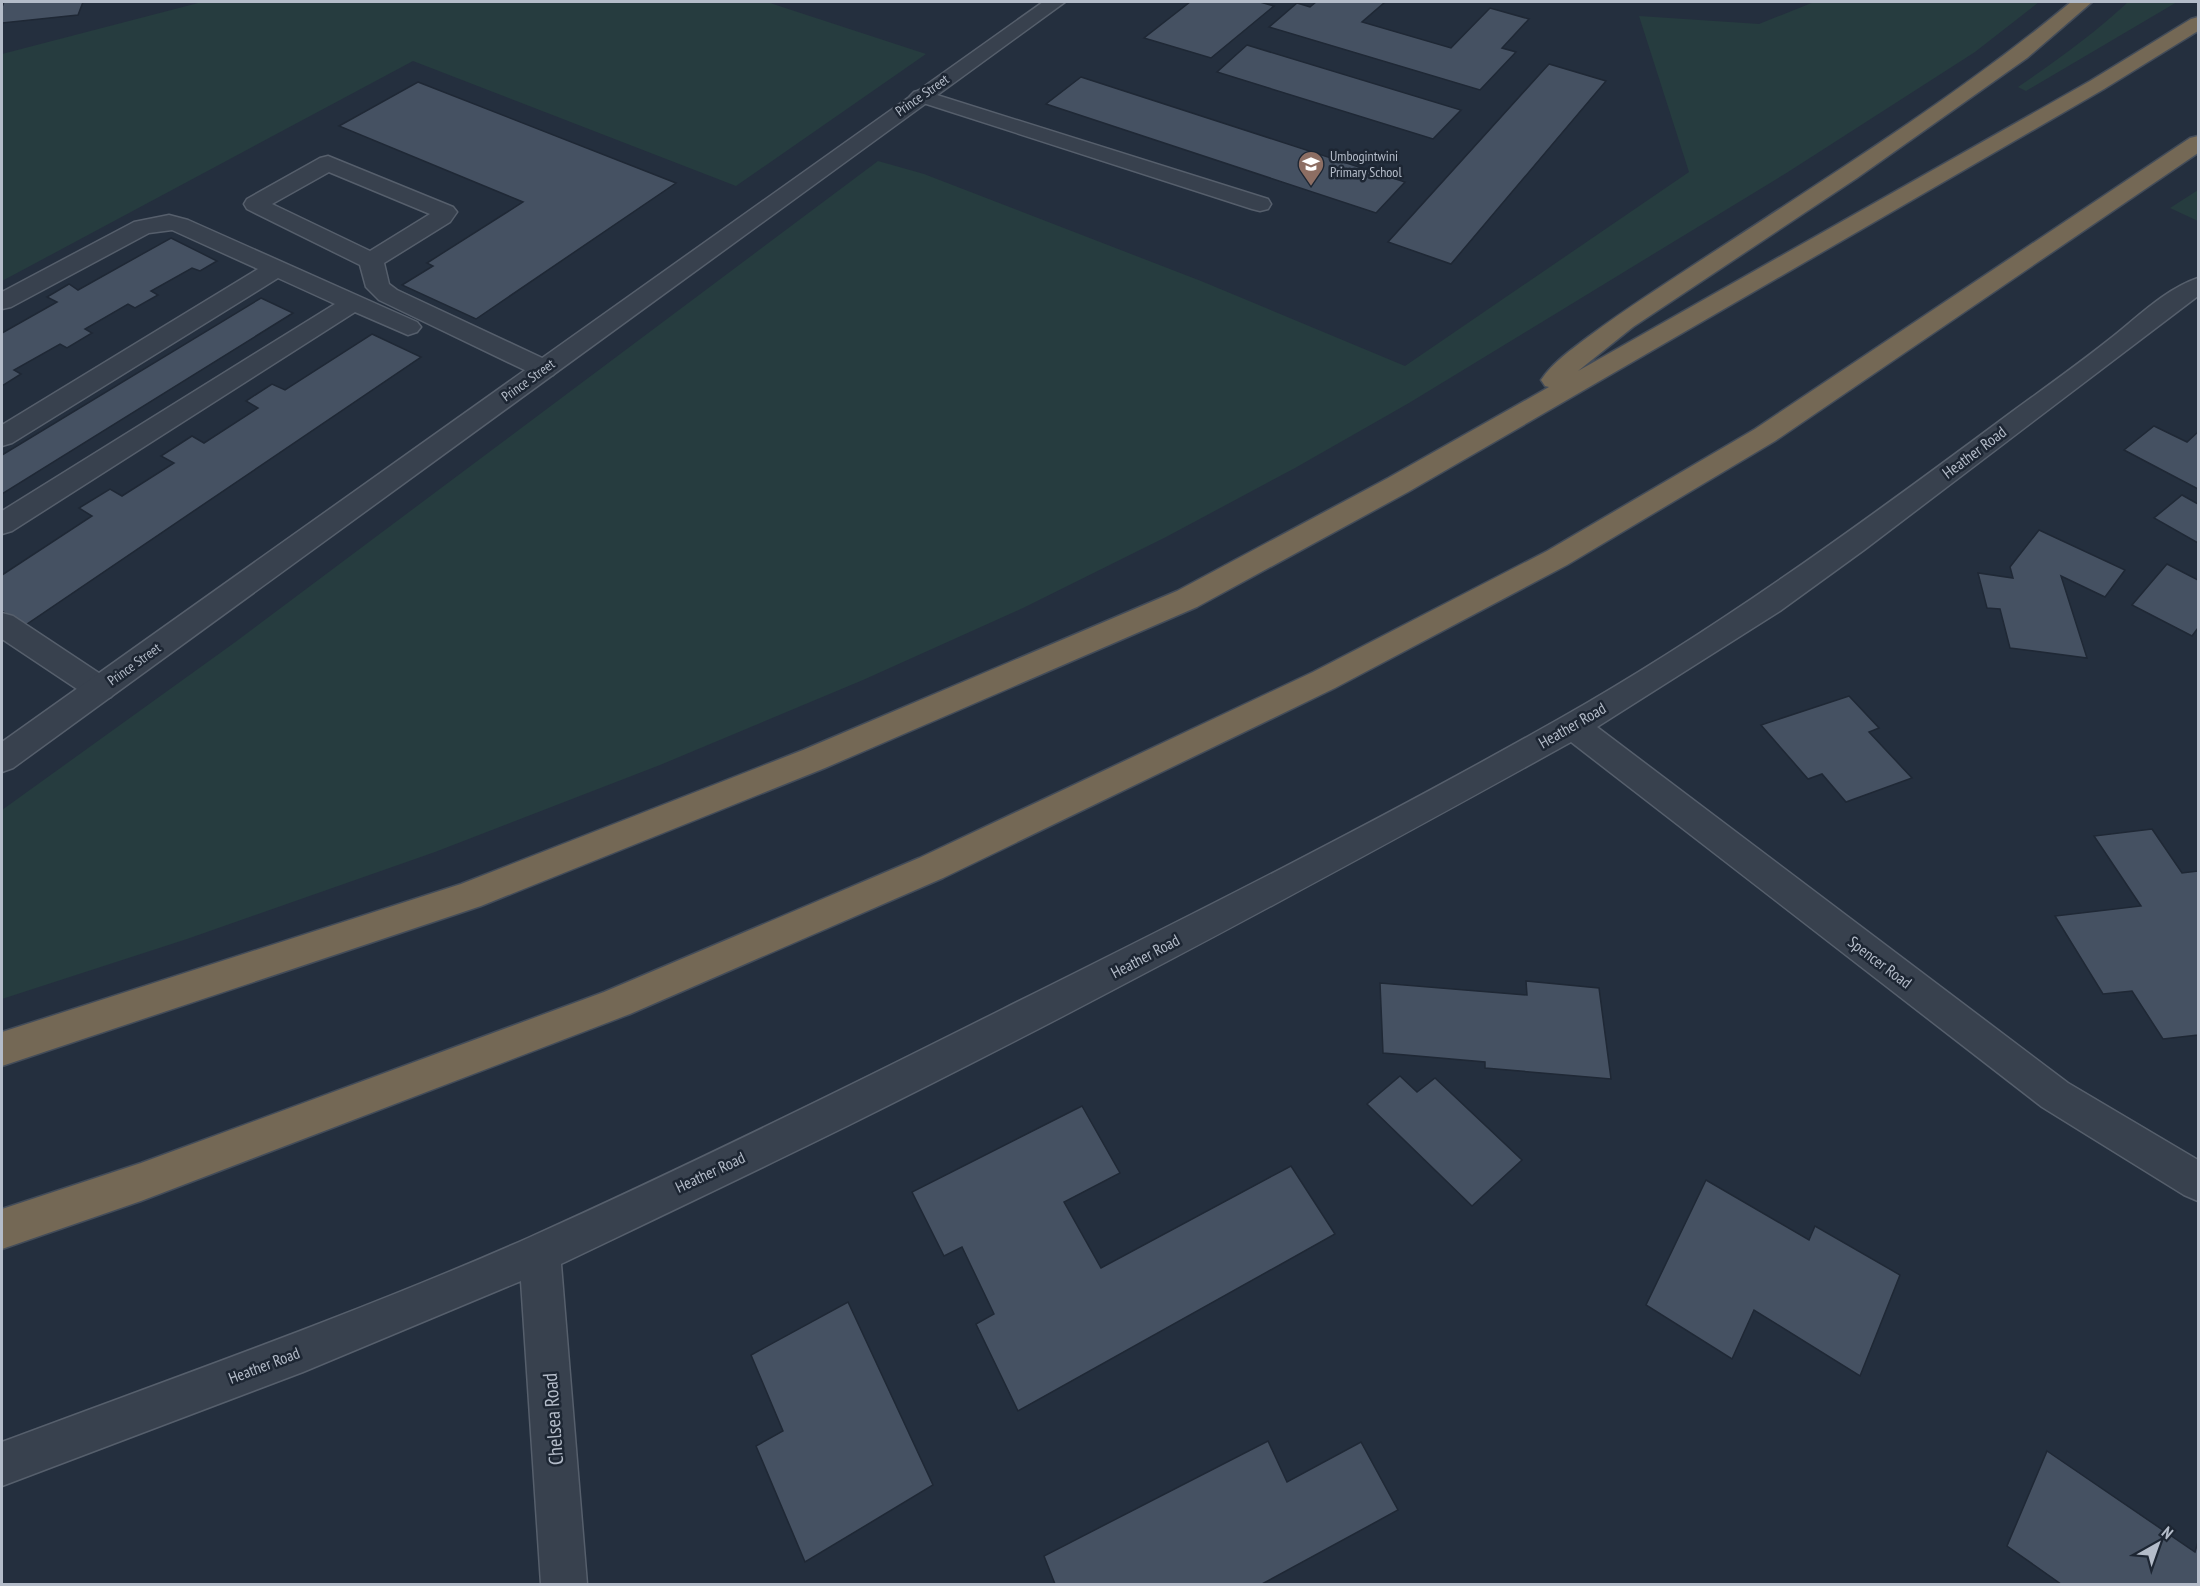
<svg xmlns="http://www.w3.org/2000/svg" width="2200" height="1586" font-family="'PT Sans Narrow',sans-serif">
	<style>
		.green { fill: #263c3f }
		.building { fill: #455162; stroke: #1f2835; stroke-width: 1.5 }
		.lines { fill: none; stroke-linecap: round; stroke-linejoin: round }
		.lane-casing { stroke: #565f6c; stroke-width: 3 }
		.street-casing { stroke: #565f6c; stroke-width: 3 }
		.highway-casing { stroke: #434c59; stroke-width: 3 }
		.lane { fill: #38414e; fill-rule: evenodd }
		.street { fill: #38414e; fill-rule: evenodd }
		.highway { fill: #746855; fill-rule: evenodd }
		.labels { text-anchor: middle; stroke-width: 5; stroke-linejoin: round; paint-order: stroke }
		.far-street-label { font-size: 14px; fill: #b4bcc9; stroke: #1d2633 }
		.far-poi-label { font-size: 14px; fill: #b4bcc9; stroke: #1d2633; text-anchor: start }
		.street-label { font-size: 16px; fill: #b4bcc9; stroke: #1d2633 }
		.near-street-label { font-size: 20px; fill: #b4bcc9; stroke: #1d2633 }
	</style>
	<rect width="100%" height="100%" fill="#242f3e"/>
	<g class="green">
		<path d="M202 2H767L926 54 736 186 413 61 2 281V54Z"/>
		<path d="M1814 2H2039L1975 52 1788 172 1409 403 1295 468 1166 537 1023 608 863 680 660 765 435 852 187 939 2 999V810L234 643 878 161 924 174 1201 281 1405 366 1689 172 1639 16 1759 24Z"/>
		<path d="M2128 2H2177L2026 91 2018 87C2057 60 2094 34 2128 2Z"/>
		<path d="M2198 190V221L2170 208Z"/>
	</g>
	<g class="building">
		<path d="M4 2H83L78 15 2 23V7Z"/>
		<path d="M1190 2H1260L1274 6 1211 58 1144 38Z"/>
		<path d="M1316 2H1385L1362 22 1451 48 1490 8 1529 19 1502 48 1516 52 1480 90 1269 27 1297 3 1310 7Z"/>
		<path d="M1247 45 1461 110 1433 139 1217 72Z"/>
		<path d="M1549 64 1606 81 1451 264 1388 242Z"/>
		<path d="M1081 77 1405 182 1376 213 1046 104Z"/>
		<path d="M418 82 676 183 476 319 402 285 433 266 427 263 523 202 339 126Z"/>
		<path d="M171 238 217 261 200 271 192 268 151 291 158 295 135 308 128 304 85 329 92 333 67 348 60 344 14 370 21 374 2 386V333L57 302 47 297 69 284 78 290Z"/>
		<path d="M261 298 293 313 2 494V455Z"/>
		<path d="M372 334 421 357 24 626 2 611V575L92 516 79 508 110 489 122 496 174 463 161 456 192 436 204 443 258 408 246 401 272 384 285 390Z"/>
		<path d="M2154 426 2187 442 2198 432V489L2124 450Z"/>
		<path d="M2182 495 2198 504V543L2154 518Z"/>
		<path d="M2039 530 2125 570 2105 597 2061 576 2087 658 2010 648 2000 609 1987 608 1978 573 2013 578 2010 567Z"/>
		<path d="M2167 564 2198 580V628L2192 636 2132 605Z"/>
		<path d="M1849 696 1879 728 1869 732 1912 778 1846 802 1822 774 1808 779 1761 725Z"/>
		<path d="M2152 829 2182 873 2198 871V1035L2163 1039 2132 991 2103 994 2055 916 2141 906 2094 836Z"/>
		<path d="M1526 981 1599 988 1611 1079 1485 1068V1062L1383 1053 1380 983 1527 995Z"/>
		<path d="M1400 1076 1417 1092 1435 1078 1522 1160 1472 1206 1367 1104Z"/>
		<path d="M1082 1106 1120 1173 1064 1202 1101 1268 1291 1166 1335 1234 1018 1411 976 1324 994 1314 962 1247 944 1256 912 1192Z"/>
		<path d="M1706 1180 1809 1240 1815 1226 1900 1275 1860 1376 1754 1310 1732 1359 1646 1305Z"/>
		<path d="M848 1302 933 1485 805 1562 756 1446 783 1431 751 1355Z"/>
		<path d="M1268 1441 1287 1482 1361 1442 1398 1510 1262 1584H1055L1044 1556Z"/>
		<path d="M2047 1451 2195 1552 2198 1542V1584H2061L2007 1546Z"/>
	</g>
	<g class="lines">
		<g class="lane-casing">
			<g id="lane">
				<path d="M921 90 1268 199 1271 204 1268 209 1260 211 1252 209 914 100 910 96 914 92Z"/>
				<path d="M328 156 453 207 457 212 450 222 384 263 389 284 397 290 553 363 557 369 553 375 544 377 535 375 379 300 366 287 360 265 247 209 244 204 247 199 320 158ZM329 172 430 214 370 251 272 204Z"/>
				<path d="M169 215 188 220 417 322 421 327 417 332 408 335 355 312 12 531 2 534V511L335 304 278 278 12 443 2 446V425L258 269 172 230 149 233 11 307 2 309V292L134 222Z"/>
				<path d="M2 613 13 616 111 681 116 689 111 697 100 701 89 697 2 639Z"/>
			</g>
		</g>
		<g class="street-casing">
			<g id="street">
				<path d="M1043 2H1065L13 768 2 772V742Z"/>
				<path d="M2198 278V296L1864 550 1780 611 1597 727 2068 1083 2198 1160V1201L2184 1195 2042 1107 1571 742C1333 874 1093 1004 849 1125 754 1172 657 1218 561 1264L587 1584H541L521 1281 303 1372 2 1486V1442C178 1376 356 1314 528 1238 688 1166 846 1088 1003 1009 1190 916 1377 822 1559 719 1716 630 1861 524 2005 417 2039 392 2073 368 2106 342 2135 320 2163 290 2198 278Z"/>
			</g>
		</g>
		<g class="highway-casing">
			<g id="highway">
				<path d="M2071 2H2092L2027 58 1857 178 1633 327 1578 371 2090 81 2191 19 2198 17V31L2104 89 1408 492 1197 607 825 768 481 906 2 1066V1032L461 884 803 750 1177 591 1388 478 1549 387 1545 386 1541 380C1553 362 1571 350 1588 337 1628 307 1671 280 1712 253 1834 173 1959 95 2071 2Z"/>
				<path d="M2198 136V153L1775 441 1567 565 1335 688 943 878 630 1014 141 1201 2 1249V1209L141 1163 604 992 919 858 1313 672 1547 551 1755 429 2190 138Z"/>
			</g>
		</g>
		<use href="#lane" class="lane"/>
		<use href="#street" class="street"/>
		<use href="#highway" class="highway"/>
	</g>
	<defs>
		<g id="school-pin" transform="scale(1.35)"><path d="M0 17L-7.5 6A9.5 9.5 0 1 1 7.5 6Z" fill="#8d6e63" stroke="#1d2633"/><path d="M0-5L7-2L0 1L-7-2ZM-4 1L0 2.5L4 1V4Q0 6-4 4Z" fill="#fff"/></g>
	</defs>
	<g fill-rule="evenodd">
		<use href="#school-pin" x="1311" y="164"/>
	</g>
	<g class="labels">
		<g class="far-street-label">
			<text transform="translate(922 95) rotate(-35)" y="5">Prince Street</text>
			<text transform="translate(528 380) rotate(-36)" y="5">Prince Street</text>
			<text transform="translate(134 664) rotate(-36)" y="5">Prince Street</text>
		</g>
		<g class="far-poi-label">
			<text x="1330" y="161">Umbogintwini<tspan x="1330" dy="16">Primary School</tspan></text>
		</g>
		<g class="street-label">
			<text transform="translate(1974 452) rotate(-37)" y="6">Heather Road</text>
			<text transform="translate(1572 725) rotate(-30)" y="6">Heather Road</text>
			<text transform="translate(1145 956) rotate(-28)" y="6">Heather Road</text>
			<text transform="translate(1880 962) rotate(37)" y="6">Spencer Road</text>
			<text transform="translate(710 1172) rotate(-25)" y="6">Heather Road</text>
			<text transform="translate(264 1365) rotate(-21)" y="6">Heather Road</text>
		</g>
		<g class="near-street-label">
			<text transform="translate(553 1419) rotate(-94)" y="7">Chelsea Road</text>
		</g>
	</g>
	<rect width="2200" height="1586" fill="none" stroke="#b4bcc9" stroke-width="6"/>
	<g transform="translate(2158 1544) rotate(40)" stroke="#1d2633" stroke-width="4.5" paint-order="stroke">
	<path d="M0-4.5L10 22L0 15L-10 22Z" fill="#b4bcc9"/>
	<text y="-9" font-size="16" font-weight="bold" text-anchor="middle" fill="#b4bcc9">N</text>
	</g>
</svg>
